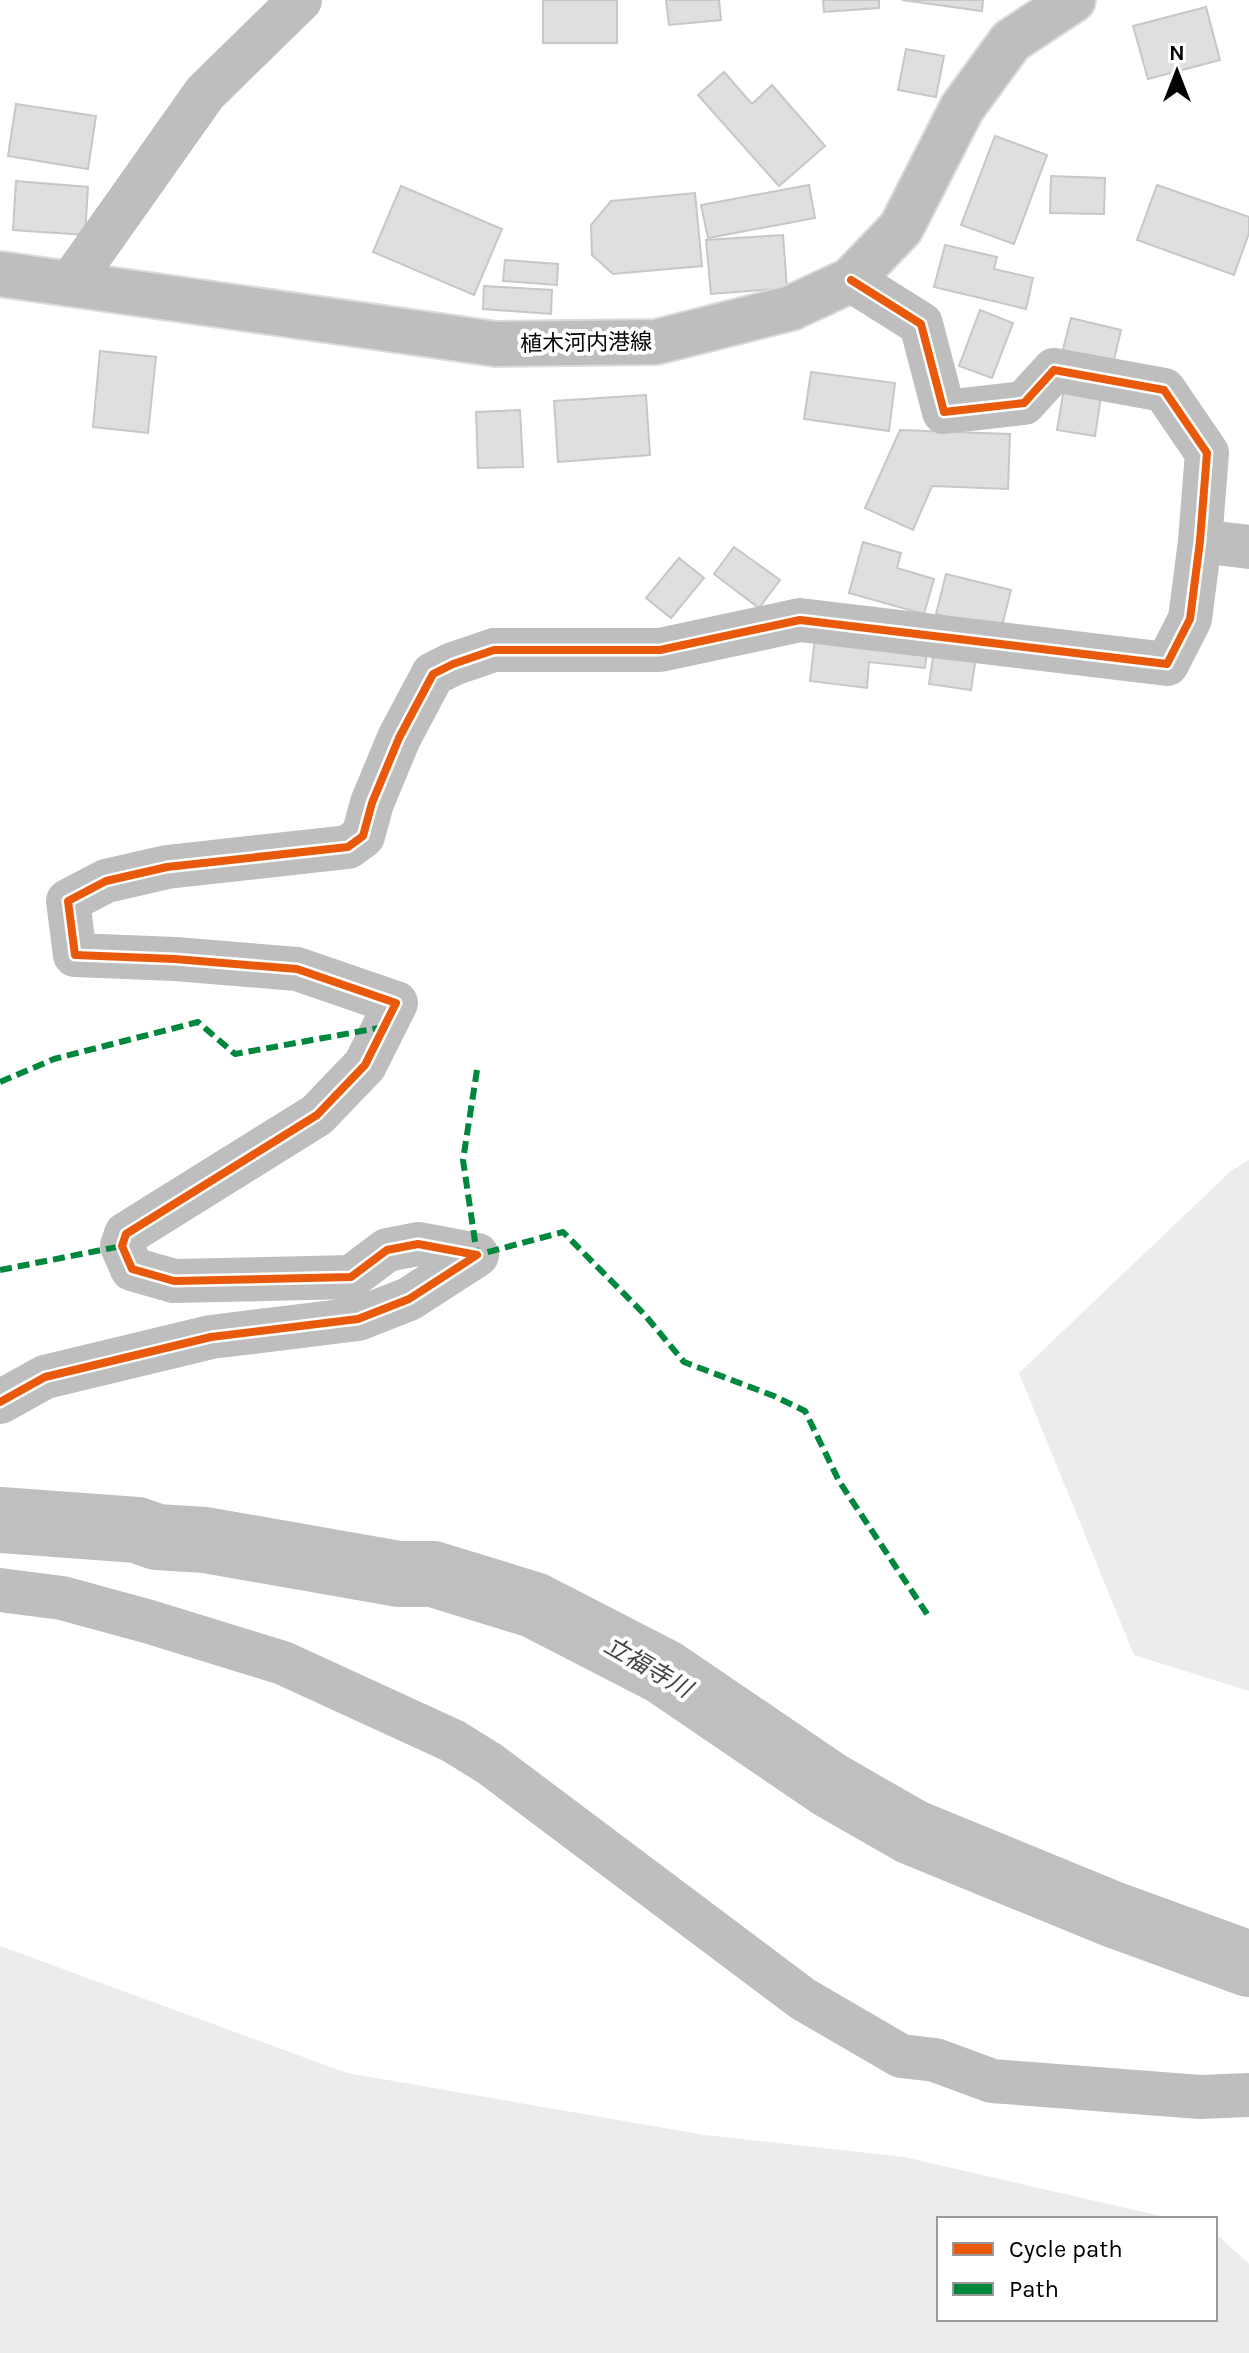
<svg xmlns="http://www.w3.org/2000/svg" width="1249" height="2353" font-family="Karla,'Noto Sans JP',sans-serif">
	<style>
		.green { fill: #ececec }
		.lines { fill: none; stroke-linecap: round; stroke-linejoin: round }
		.river { stroke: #bfbfbf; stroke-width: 66 }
		.building { fill: #dfdfdf; stroke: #c7c7c7; stroke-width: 2 }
		.major-casing { stroke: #dbdbdb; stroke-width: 48 }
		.minor { stroke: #bebebe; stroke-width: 44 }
		.major { stroke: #bebebe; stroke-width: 44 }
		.quiet { stroke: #00873e; stroke-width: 6; stroke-dasharray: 12 6; stroke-linecap: butt }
		.cycleway-casing { stroke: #fff; stroke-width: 13 }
		.cycleway { stroke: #e8590c; stroke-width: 8 }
		.labels { text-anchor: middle; stroke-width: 8; stroke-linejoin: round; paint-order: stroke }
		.street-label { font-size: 22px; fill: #000; stroke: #fff }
		.water-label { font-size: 24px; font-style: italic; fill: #444; stroke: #fff }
	</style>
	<rect width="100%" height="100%" fill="#fff"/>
	<g class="green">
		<path d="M1249 1160V1691L1134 1655 1019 1373 1231 1171Z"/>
		<path d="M0 1946 347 2073 705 2135 904 2157 1174 2219H939V2319H1215V2233L1249 2264V2353H0Z"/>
	</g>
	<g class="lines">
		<path class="river" d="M0 1520 137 1530 157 1537 205 1540 399 1574H433L534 1605 664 1672 830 1785 912 1832 1112 1914 1249 1964"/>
	</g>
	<g class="building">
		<rect x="543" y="0" width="74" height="43"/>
		<path d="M666 0H719L721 20 669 25Z"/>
		<path d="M823 0H879V8L824 12Z"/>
		<path d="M902 0H983L982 11Z"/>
		<path d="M1206 7 1220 60 1148 79 1133 26Z"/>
		<path d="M906 49 944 56 936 97 898 90Z"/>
		<path d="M724 72 752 104 772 85 825 146 779 186 698 95Z"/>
		<path d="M16 104 96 116 88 169 8 156Z"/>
		<path d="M995 136 1047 155 1014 244 961 225Z"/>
		<path d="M1051 176 1105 178 1104 214 1050 213Z"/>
		<path d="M16 181 88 187 85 235 13 230Z"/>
		<path d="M809 185 815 218 708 238 701 205Z"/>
		<path d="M1157 185 1249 217V233L1234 275 1137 240Z"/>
		<path d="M401 186 502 229 474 295 373 252Z"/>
		<path d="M695 193 702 266 613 274 592 255 591 225 611 201Z"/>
		<path d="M783 235 787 288 711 294 706 240Z"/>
		<path d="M945 245 997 257 994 269 1033 278 1026 309 934 287Z"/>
		<path d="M505 260 558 264 557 285 503 281Z"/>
		<path d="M484 286 552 290 551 314 483 309Z"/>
		<path d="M980 310 1013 323 992 378 959 366Z"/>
		<path d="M1071 318 1121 330 1110 377 1059 365Z"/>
		<path d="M100 351 156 357 148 433 93 427Z"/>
		<path d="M811 372 895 383 889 431 804 419Z"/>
		<path d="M1066 377 1103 383 1095 436 1057 430Z"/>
		<path d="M646 395 650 455 558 462 554 401Z"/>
		<path d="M520 410 523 467 478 468 476 412Z"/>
		<path d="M900 430 1010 434 1008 489 932 486 913 530 865 508Z"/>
		<path d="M863 542 901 553 897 568 934 579 924 614 849 593Z"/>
		<path d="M734 547 780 580 759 608 714 574Z"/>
		<path d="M679 558 704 578 671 618 646 598Z"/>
		<path d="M946 574 1011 590 1001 630 936 614Z"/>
		<path d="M816 629 928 642 925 668 869 662 867 688 810 681Z"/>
		<path d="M935 644 977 650 971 690 929 684Z"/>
	</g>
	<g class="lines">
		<g class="major-casing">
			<path id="major" d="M0 274 496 344 656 342 791 308 851 280 901 228 962 108 1011 41 1073 0"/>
		</g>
		<g class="minor">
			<path d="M70 284 205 93 300 0"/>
			<path d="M1200 541 1249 547"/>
			<path d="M0 1402 45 1377 211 1337 358 1319 409 1299 477 1255 418 1244 387 1250 351 1277 174 1281 132 1269 122 1246 126 1234 317 1115 365 1065 396 1003 297 969 175 959 75 955 68 901 106 881 167 867 348 847 363 836 372 803 399 738 433 674 453 664 494 650H660L800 620 1167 664 1190 619 1200 541 1207 453 1164 390 1054 370 1024 403 944 412 921 324 851 280"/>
			<path d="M0 1590 62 1598 150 1622 283 1663 453 1741 490 1764 803 1999 901 2056 935 2060 992 2081 1200 2097 1249 2095"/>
		</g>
		<use href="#major" class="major"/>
		<g class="quiet">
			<path d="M477 1070 463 1160 477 1255 563 1232 644 1314 684 1362 774 1396 805 1411 839 1481 929 1617"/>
			<path d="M0 1082 54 1059 198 1022 235 1054 384 1027"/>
			<path d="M0 1270 122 1246"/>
		</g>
		<g class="cycleway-casing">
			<path id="cycleway" d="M0 1402 45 1377 211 1337 358 1319 409 1299 477 1255 418 1244 387 1250 351 1277 174 1281 132 1269 122 1246 126 1234 317 1115 365 1065 396 1003 297 969 175 959 75 955 68 901 106 881 167 867 348 847 363 836 372 803 399 738 433 674 453 664 494 650H660L800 620 1167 664 1190 619 1200 541 1207 453 1164 390 1054 370 1024 403 944 412 921 324 851 280"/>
		</g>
		<use href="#cycleway" class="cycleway"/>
	</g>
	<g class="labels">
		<g class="street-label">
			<text transform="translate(586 342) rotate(-1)" y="8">植木河内港線</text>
		</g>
		<g class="water-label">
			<text transform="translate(648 1667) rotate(30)" y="8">立福寺川</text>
		</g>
	</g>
	<rect x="937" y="2217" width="280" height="104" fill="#ffffff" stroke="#999999" stroke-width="2"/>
	<rect x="953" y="2243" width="40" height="12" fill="#e8590c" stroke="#999999" stroke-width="2"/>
	<text x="1009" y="2257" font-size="24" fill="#000000">Cycle path</text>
	<rect x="953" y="2283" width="40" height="12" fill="#00873e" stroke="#999999" stroke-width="2"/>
	<text x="1009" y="2297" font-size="24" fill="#000000">Path</text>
	<g transform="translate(1177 72)" stroke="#ffffff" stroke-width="6" paint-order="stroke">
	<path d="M0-6L14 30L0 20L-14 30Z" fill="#000000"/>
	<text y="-12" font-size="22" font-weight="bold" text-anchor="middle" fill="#000000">N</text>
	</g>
</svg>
